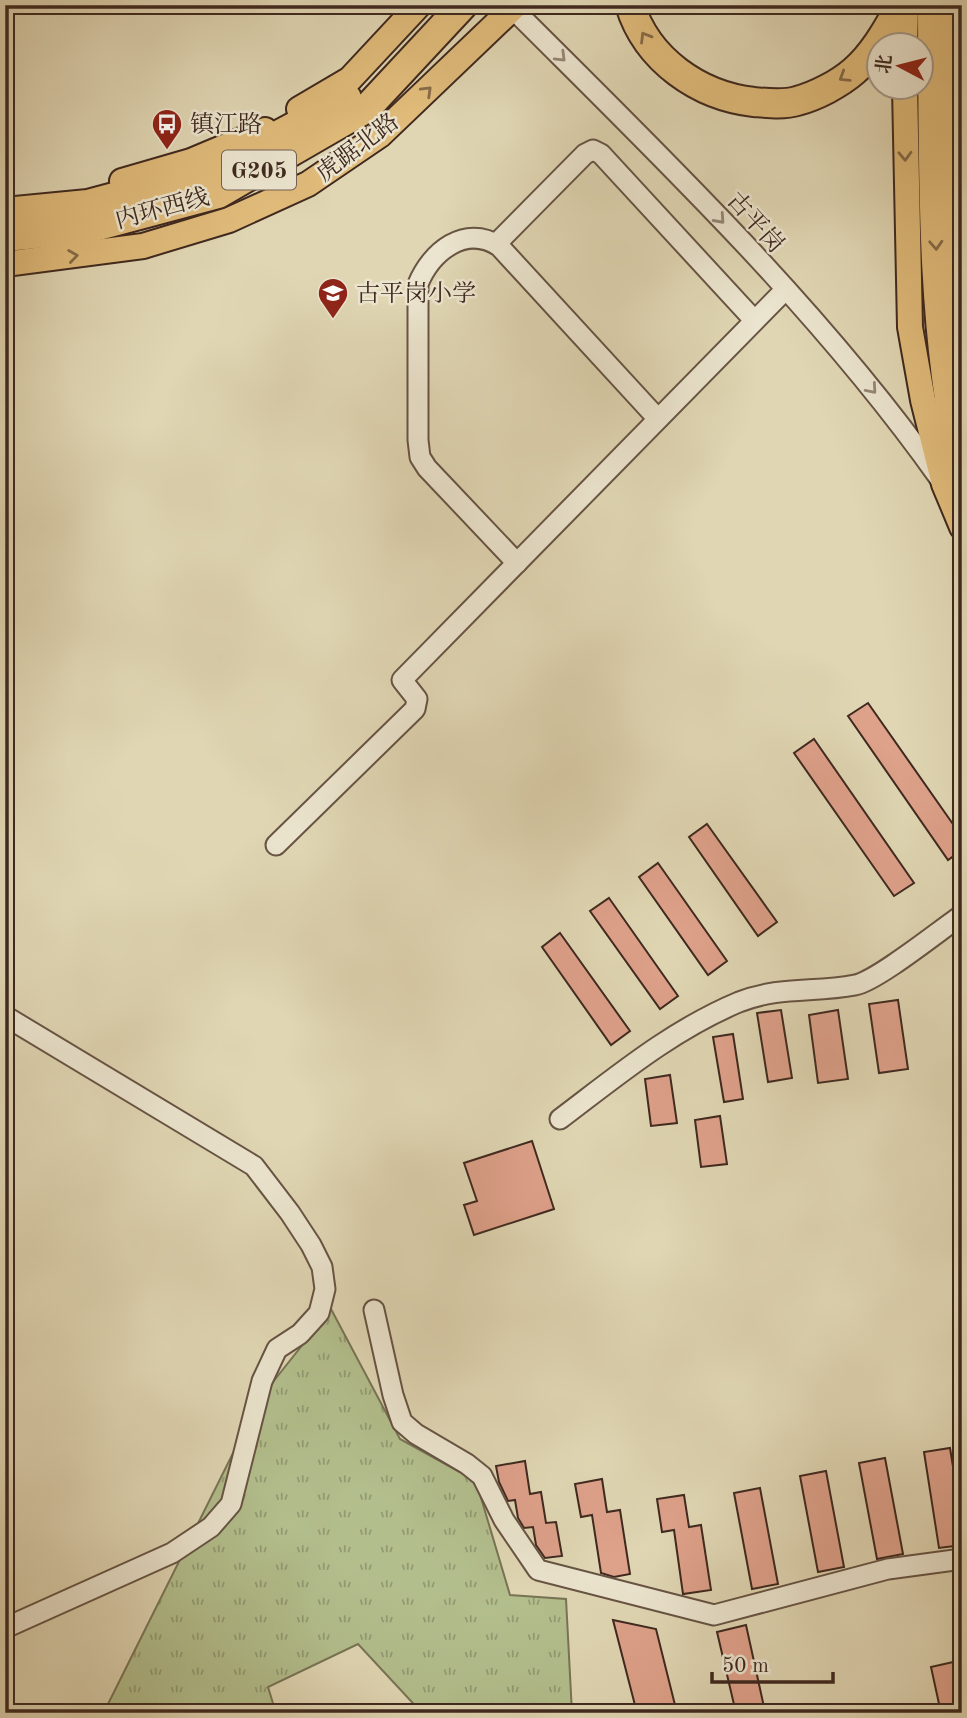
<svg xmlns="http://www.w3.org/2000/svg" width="967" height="1718" font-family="'Old Standard TT','Noto Serif SC',serif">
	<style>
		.park { fill: url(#park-tufts); stroke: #787456; stroke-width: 2 }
		.building { fill: #dea18a; stroke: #3f291f; stroke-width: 2 }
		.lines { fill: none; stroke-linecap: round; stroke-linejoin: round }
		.minor-casing { stroke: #675444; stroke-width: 23 }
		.major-casing { stroke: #3f291f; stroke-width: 28 }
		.highway-casing { stroke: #3f291f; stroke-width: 32 }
		.minor { stroke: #ebe4ce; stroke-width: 19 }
		.major { stroke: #e0bb7a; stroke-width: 24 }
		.highway { stroke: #e0bb7a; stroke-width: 28 }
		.oneway { stroke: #876b48 }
		.oneway2 { stroke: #958676 }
		.labels { text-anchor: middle; stroke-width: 5; stroke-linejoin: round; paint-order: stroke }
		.shield { fill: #ebe4ce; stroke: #736154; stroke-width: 2 }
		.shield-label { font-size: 23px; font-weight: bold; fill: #3f291f }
		.poi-label { font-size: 24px; fill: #3f291f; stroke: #ebe4ce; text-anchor: start }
		.street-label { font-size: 24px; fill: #3f291f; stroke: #ebe4ce }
	</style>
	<defs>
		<pattern id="park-tufts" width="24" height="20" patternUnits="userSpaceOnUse" patternTransform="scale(1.75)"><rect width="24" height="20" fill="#b2be8c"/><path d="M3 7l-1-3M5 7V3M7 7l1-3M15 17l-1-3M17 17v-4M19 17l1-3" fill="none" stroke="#929a72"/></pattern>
	</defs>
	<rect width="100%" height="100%" fill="#e0d6b3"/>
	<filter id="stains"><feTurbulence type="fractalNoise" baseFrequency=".00286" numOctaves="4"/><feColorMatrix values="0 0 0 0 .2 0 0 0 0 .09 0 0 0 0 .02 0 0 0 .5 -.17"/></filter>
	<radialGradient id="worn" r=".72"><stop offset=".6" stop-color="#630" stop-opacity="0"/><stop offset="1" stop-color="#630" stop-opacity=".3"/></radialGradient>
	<path class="park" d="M331 1309 400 1439 476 1481 510 1595 566 1599 572 1713H422L358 1644 268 1687 276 1713H113L108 1704 261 1397Z"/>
	<g class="building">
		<path d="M868 703 962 837V850L948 860 848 716Z"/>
		<path d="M814 739 914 883 894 896 794 753Z"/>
		<path d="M707 824 777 922 758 936 689 837Z"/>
		<path d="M658 863 727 961 708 975 639 877Z"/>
		<path d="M609 898 678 996 660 1009 590 911Z"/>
		<path d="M560 933 630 1031 611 1045 542 947Z"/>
		<path d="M898 1000 908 1069 879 1073 869 1004Z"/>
		<path d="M781 1010 792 1078 768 1082 757 1013Z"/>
		<path d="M838 1010 848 1079 818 1083 809 1015Z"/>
		<path d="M733 1034 743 1099 724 1102 713 1037Z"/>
		<path d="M670 1075 677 1123 651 1126 645 1079Z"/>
		<path d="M720 1116 727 1164 701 1167 695 1120Z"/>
		<path d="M532 1141 554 1209 474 1235 464 1205 477 1201 464 1163Z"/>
		<path d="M950 1448 962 1522V1545L939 1548 924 1452Z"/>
		<path d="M885 1458 903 1554 877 1559 859 1463Z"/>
		<path d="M525 1461 530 1494 541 1492 546 1523 556 1522 562 1556 545 1558 536 1545 533 1527 524 1528 518 1518 515 1500 508 1501 499 1482 496 1466Z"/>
		<path d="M826 1471 844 1567 818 1572 800 1476Z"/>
		<path d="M602 1479 607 1512 620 1510 630 1574 614 1577 601 1573 592 1515 581 1517 575 1484Z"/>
		<path d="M760 1488 778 1584 752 1589 734 1493Z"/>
		<path d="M684 1495 689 1527 701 1525 711 1590 683 1594 674 1530 662 1532 657 1499Z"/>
		<path d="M613 1620 656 1629 677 1713H637Z"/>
		<path d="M746 1625 764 1707 736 1713 717 1632Z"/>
		<path d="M962 1660V1713H941L931 1667Z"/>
	</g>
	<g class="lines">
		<g class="minor-casing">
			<g id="minor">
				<path d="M513 9C661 157 818 307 940 479"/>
				<path d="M496 244 585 154 593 150 601 154 754 320"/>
				<path d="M517 563 427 468 420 457 418 440V284C431 252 465 224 499 246L658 419"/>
				<path d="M276 845 415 709 417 699 402 680 785 290"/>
				<path d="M5 1016 254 1166 290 1213 311 1245 322 1267 325 1289 319 1313 300 1334 277 1349 262 1381 231 1504 211 1527 172 1553 5 1628"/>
				<path d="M560 1119C617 1076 672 1030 739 1002 780 986 814 993 855 985 877 981 940 930 962 915"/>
				<path d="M374 1310 393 1395 402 1422 416 1434 467 1464 482 1476 504 1520 538 1570 714 1615 888 1569 962 1559"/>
			</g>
		</g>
		<g class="major-casing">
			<g id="major">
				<path d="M905 46 906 5"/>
				<path d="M905 88 910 327 923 400 944 484 962 527"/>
				<path d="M299 109 350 79 419 5"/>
				<path d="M122 181 191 161 265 130"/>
				<path d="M5 264 143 246 229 220 308 184 380 135 516 5"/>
			</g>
		</g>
		<g class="highway-casing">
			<g id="highway">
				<path d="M630 5C647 60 699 96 754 102 767 103 784 105 797 101 816 96 839 84 854 71 874 54 888 28 901 5"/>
				<path d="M932 5C933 161 929 319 962 472"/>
				<path d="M954 5 956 240 962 309"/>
				<path d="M5 212 88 204 211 171 347 98"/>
				<path d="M5 237 87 229 218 194 367 108 463 5"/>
			</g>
		</g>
		<use href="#minor" class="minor"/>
		<use href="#major" class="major"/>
		<use href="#highway" class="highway"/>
	</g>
	<defs><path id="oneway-chevron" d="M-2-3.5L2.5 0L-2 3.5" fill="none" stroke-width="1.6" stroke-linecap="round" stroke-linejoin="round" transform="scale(1.75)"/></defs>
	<g class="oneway">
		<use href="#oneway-chevron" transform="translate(645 37) rotate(-121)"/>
		<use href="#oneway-chevron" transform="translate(844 77) rotate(148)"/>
		<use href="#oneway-chevron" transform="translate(427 91) rotate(-44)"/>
		<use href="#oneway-chevron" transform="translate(905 156) rotate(88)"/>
		<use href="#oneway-chevron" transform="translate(936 245) rotate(87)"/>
		<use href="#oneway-chevron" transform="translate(73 256) rotate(-8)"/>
	</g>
	<g class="oneway2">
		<use href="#oneway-chevron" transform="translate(561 57) rotate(45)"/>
		<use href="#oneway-chevron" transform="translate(720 219) rotate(48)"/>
		<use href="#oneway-chevron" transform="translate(872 389) rotate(49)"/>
	</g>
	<defs>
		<g id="bus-pin" transform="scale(1.575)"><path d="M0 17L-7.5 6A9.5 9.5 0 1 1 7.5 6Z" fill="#8f2418" stroke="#ebe4ce"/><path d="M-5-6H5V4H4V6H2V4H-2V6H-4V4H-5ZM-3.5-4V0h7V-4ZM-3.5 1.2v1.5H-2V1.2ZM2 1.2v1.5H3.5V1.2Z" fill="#fff"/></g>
		<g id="school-pin" transform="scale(1.575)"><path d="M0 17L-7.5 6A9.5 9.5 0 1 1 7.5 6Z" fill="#8f2418" stroke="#ebe4ce"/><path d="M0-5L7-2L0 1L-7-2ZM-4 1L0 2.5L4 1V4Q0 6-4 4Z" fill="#fff"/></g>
	</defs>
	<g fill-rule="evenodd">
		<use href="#bus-pin" x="167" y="124"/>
		<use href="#school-pin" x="333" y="293"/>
	</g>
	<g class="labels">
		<rect class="shield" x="222" y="150.5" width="74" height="39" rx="5"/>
		<g class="shield-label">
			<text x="259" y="178">G205</text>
		</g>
		<g class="poi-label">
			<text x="190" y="132">镇江路</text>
			<text x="356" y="301">古平岗小学</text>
		</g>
		<g class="street-label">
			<text transform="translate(357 147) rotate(-37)" y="8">虎踞北路</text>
			<text transform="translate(162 208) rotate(-15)" y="8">内环西线</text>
			<text transform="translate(756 222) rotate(48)" y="8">古平岗</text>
		</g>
	</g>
	<rect width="967" height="1718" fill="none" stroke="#e0d6b3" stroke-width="28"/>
	<rect x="7" y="7" width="953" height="1704" fill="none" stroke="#3f291f" stroke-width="3.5"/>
	<rect x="14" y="14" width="939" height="1690" fill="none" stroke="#3f291f" stroke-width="2"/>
	<g transform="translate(900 66) rotate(277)"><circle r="33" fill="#ebe4ce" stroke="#a69988" stroke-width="2"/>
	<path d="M0-5L12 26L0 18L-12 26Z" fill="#8f2418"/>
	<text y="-10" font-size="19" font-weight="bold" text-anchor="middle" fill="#3f291f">北</text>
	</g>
	<path d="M712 1672v10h121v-10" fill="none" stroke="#3f291f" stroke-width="3.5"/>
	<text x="722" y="1672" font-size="21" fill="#3f291f" stroke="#ebe4ce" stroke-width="5" paint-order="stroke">50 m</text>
	<rect width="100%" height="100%" filter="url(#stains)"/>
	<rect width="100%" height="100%" fill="url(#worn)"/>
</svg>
